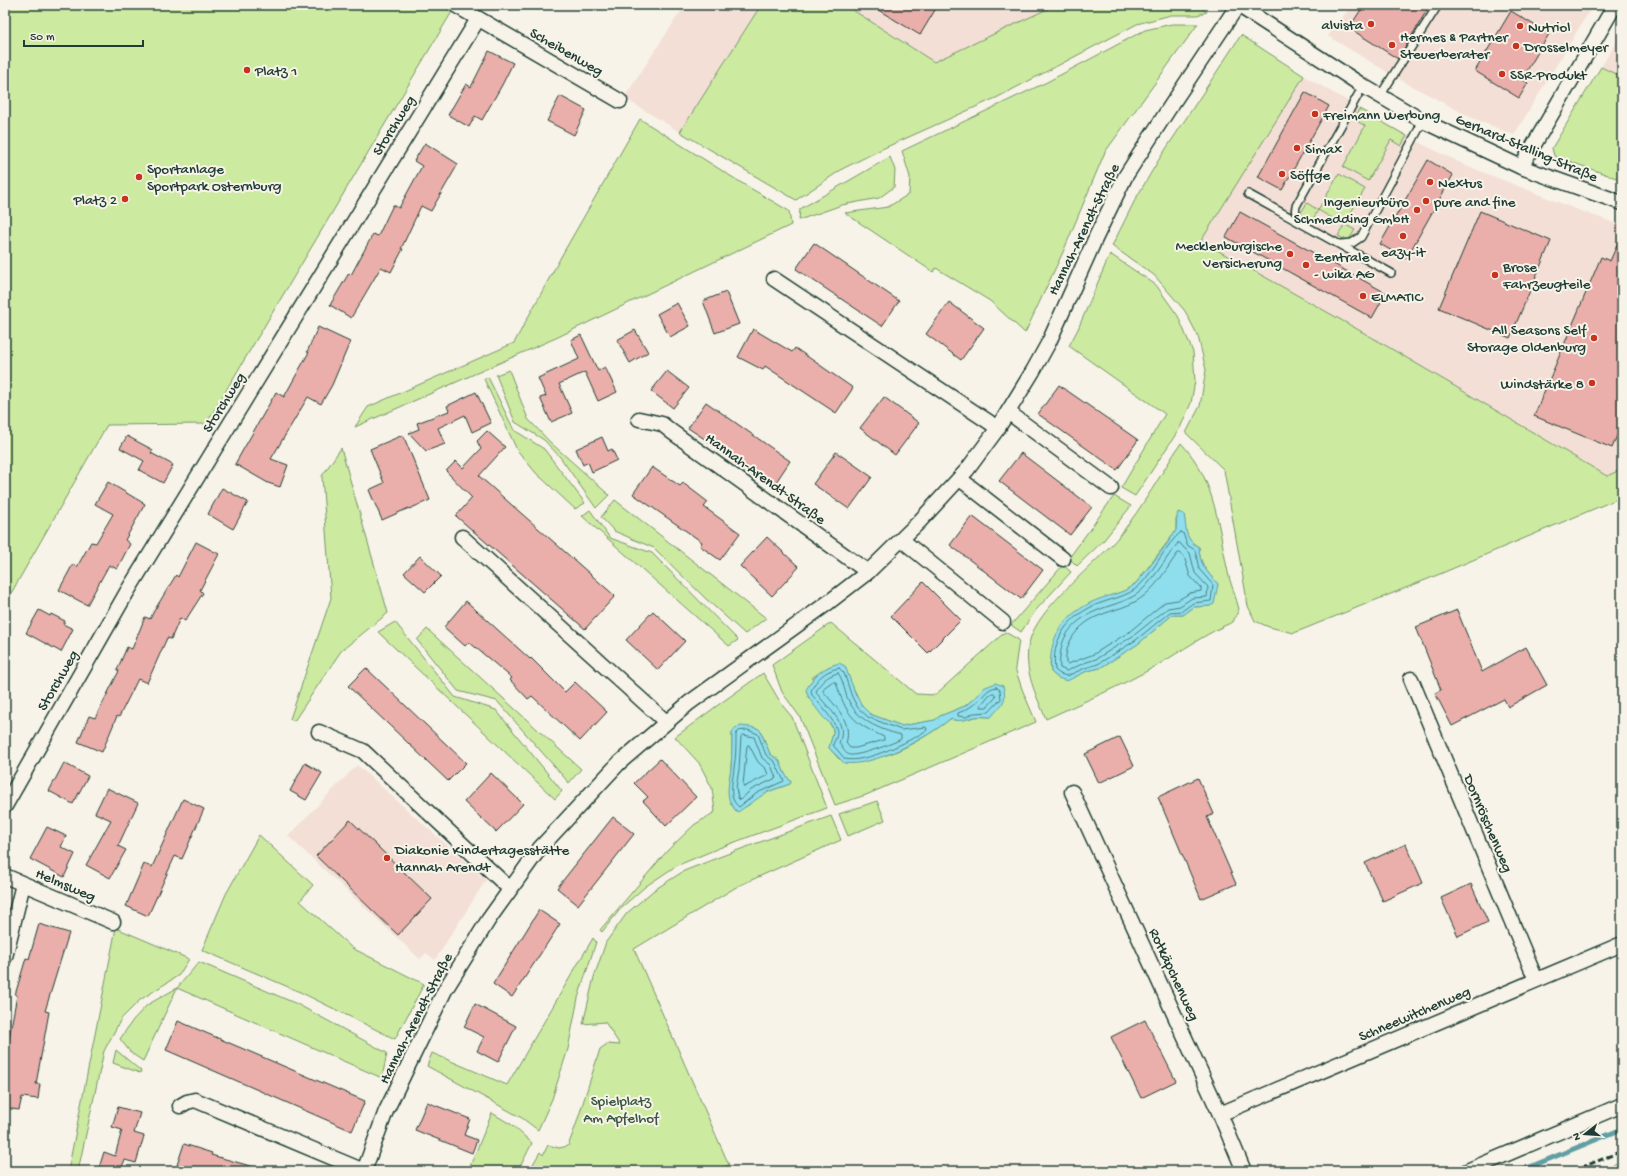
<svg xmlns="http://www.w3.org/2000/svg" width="1627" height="1176" font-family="'Gochi Hand',sans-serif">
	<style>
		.built { fill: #f3dfd5 }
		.green { fill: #cdeaa1; stroke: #76946a; fill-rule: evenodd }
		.water { fill: #8fdeed; stroke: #629ea3 }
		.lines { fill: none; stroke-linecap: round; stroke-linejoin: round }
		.shore { stroke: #4c7d7e; stroke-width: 1 }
		.stream { stroke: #629ea3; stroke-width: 5 }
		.building { fill: #eaafaa; stroke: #1f3d34 }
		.service-casing { stroke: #1f3d34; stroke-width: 10 }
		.minor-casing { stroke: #1f3d34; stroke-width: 17 }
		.service { stroke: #f7f3e8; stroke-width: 7 }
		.minor { stroke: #f7f3e8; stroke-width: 14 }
		.rail { stroke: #1f3d34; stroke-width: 3; stroke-dasharray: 6 3; stroke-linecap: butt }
		.poi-dot { fill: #c8321e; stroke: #f7f3e8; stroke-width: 1.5 }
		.labels { text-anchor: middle; stroke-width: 4; stroke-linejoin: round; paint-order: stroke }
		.poi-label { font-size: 15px; fill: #1f3d34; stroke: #f7f3e8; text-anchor: start }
		.street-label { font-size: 15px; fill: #1f3d34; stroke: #f7f3e8 }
		.park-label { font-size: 15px; fill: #395744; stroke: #f7f3e8 }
	</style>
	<rect width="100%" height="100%" fill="#f7f3e8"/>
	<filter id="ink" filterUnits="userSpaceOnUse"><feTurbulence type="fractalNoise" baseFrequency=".025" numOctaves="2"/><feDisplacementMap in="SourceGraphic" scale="8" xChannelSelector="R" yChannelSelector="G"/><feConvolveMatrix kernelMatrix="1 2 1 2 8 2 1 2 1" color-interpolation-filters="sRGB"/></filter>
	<g filter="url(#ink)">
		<g class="built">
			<path d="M685 5H761L680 132 624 98Z"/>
			<path d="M845 5H1056L934 62Z"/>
			<path d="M1352 5H1593L1514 135 1470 117 1397 78 1328 36Z"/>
			<path d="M1622 33V77L1601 67Z"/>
			<path d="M1304 76 1422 144 1465 165 1578 210 1622 226V469L1607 476 1373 338 1201 241Z"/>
			<path d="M357 765 486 880 435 960 426 953 420 959 288 836Z"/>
		</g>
		<g class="green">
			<path d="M5 5H444L453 10 206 424 107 425 5 604Z"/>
			<path d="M761 5H845L934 62 1056 5H1197L1207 12 1197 15H1171L1137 24 998 97 882 149 844 168 796 200 680 132Z"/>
			<path d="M1172 24H1198L1105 152 1063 252 1025 333 990 301 936 268 933 272 845 213 888 207 909 194 910 177 902 151 1047 82 1145 30Z"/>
			<path d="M1241 35 1304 76 1201 241 1373 338 1607 476 1622 469V497L1428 579 1294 633 1269 627 1255 621 1248 606 1224 470 1186 433 1200 406 1206 370 1198 336 1185 311 1154 275 1112 246 1135 200 1158 161Z"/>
			<path d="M1601 67 1622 77V180L1554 156 1552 148Z"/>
			<path d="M1359 109 1407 136 1401 146 1391 140 1368 181 1343 167 1365 126 1354 119Z"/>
			<path d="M640 119 740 182 789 211 791 225 558 337 355 427 368 407 514 343 562 255Z"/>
			<path d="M890 157 895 170 894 187 879 198 842 205 799 220 800 209Z"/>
			<path d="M1339 174 1365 189 1344 224 1355 230 1348 241 1338 236 1344 225 1318 210 1312 221 1300 214 1307 203 1318 210Z"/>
			<path d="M1110 254 1156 285 1178 316 1193 352 1195 381 1191 403 1180 428 1135 496 1121 488 1165 414 1069 346 1078 329Z"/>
			<path d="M509 370 528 419 551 443 609 495 596 508 560 457 544 440 515 422 496 375Z"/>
			<path d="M488 377 514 430 544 449 585 503 575 509 536 473 517 450 484 379Z"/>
			<path d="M1181 443C1217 481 1218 529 1229 577 1232 587 1236 598 1239 609L1233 622C1206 633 1182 651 1156 666 1121 686 1083 702 1046 719 1036 695 1023 670 1029 643 1037 607 1096 565 1120 535 1143 506 1161 474 1181 443ZM1184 514C1186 530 1184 539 1199 547 1199 564 1207 572 1218 584L1210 606 1194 607 1183 615H1172L1138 644 1100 668 1087 671 1067 680 1058 678 1051 672 1050 662 1090 603 1124 591 1136 583 1176 531V518Z"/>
			<path d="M341 448 388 613 341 651 294 721 290 719 331 598 322 476Z"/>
			<path d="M1114 496 1131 506 1104 540 1077 566 1069 558Z"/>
			<path d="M615 500 766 618 745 634 706 599 654 548 614 531 601 517Z"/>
			<path d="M590 510 610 538 652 553 738 640 729 646 582 516Z"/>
			<path d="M1063 565 1071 572 1036 610 1021 632 1011 625Z"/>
			<path d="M395 622 455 697 496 710 562 791 555 799 378 632Z"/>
			<path d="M831 623 916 694 935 695 1005 632 1019 640 1015 668 1022 689 1036 722 866 795 835 805 800 717 782 692 772 665ZM830 666 852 685 862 706 870 714 902 726 935 720 940 716 965 706 978 695 983 688 995 711 991 717C986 717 979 716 974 717 964 720 961 722 950 719 936 731 901 752 883 756 869 759 853 758 839 759L829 748C830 742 834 734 833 730 831 723 814 703 808 697L813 677Z"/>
			<path d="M427 629 581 769 569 783 497 701 458 691 417 640Z"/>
			<path d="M763 673 782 705 792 717 827 808 719 848 676 866 646 886 622 907 602 932 600 930 667 851 694 825 715 812 712 788 699 763 675 737 718 705ZM761 732 770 754 779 760 785 774 791 782 790 784 767 792 756 798 749 805 736 811C725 795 729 785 731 767 732 756 732 744 732 733Z"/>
			<path d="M877 801 885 820 848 836 839 814Z"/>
			<path d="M831 816 841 840 738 886 634 949 729 1165 712 1171H529L540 1152 543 1155 548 1145 559 1148 568 1146 576 1125 600 1049 607 1044 620 1045 605 1022 583 1024 594 977 606 942 627 913 654 890 684 871 722 856Z"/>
			<path d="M259 835 313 885 300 901 352 948 424 984 395 1039 300 992 202 950 226 894Z"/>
			<path d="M116 928 189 959 179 975 140 1000 121 1019 104 1051 78 1171H68Z"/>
			<path d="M593 938 596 942 578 998 568 1049 552 1099 538 1130 522 1118 427 1066 432 1053 507 1085Z"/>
			<path d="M199 962 297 1004 387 1053 382 1078 177 988 143 1061 131 1053 120 1039 133 1020 147 1005 177 988Z"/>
			<path d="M116 1050 141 1071 140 1073 113 1063Z"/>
			<path d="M492 1113 512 1125 532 1143 518 1171H468Z"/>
			<path d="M1622 1161V1171H1597Z"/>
		</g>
		<g class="water">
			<path d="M1178 512 1184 514C1187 530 1184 539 1199 547 1199 564 1207 572 1218 584L1214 604 1210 606 1194 607 1183 615H1172L1138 644 1100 668 1087 671 1067 681 1058 678 1051 672C1048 639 1061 618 1090 603 1105 595 1122 595 1135 584 1140 580 1175 534 1176 530 1177 524 1176 518 1178 512Z"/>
			<path d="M839 663 845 666 856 695 862 706 870 714 902 726 935 720 940 716 965 706 978 695 983 688 996 683 1003 686C1008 702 1001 705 991 717 986 717 979 716 974 717 964 720 961 722 950 719 929 737 871 768 844 763L829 748C830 742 834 734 833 729 832 724 827 721 823 717 817 709 808 699 806 690 814 675 822 668 839 663Z"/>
			<path d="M741 726 751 727 759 729 761 732 770 754 779 760 785 774 791 782 790 784 767 792 738 812C723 801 729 783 731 768 732 756 732 744 732 733L735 728Z"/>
		</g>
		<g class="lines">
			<g class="shore">
				<path d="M1181 532 1183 533 1187 545 1195 550 1199 569 1213 585 1211 601 1193 603 1182 611 1170 612 1136 640 1098 664 1085 668 1067 676 1060 674 1055 670C1051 641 1066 619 1093 606 1108 599 1127 598 1140 585 1155 570 1165 545 1181 532Z"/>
				<path d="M1178 543H1180L1184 548 1190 553 1195 573 1208 587 1207 597 1192 598 1180 606 1168 608 1133 636 1096 659 1084 663 1067 671 1060 668C1059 662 1060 656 1061 650 1063 632 1079 618 1096 611 1111 604 1130 602 1143 589 1156 576 1166 558 1178 543Z"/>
				<path d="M1180 553 1184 556 1190 576 1201 588V591L1190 593 1178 600 1165 602 1129 632 1094 654 1068 664 1066 663C1064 642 1079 624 1098 616 1114 609 1131 607 1145 595 1158 584 1168 567 1177 554Z"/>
				<path d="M839 668 844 673 852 697 858 708 868 717 901 730 926 727 927 730C910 741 865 764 845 759L833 745C834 741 837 738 837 733 838 724 819 703 812 695L811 691C816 679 826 670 839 668Z"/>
				<path d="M838 673C843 679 844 689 847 697 856 720 878 729 901 735V739C893 744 858 756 850 755 845 754 842 747 839 743 849 721 827 709 816 692 819 683 828 675 838 673Z"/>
				<path d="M832 682H836C846 715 853 723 884 737V740L856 748H850L846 743C853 722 835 706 823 691L824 688Z"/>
				<path d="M996 687 1000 690 1001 699 989 712 974 713 966 717 958 716V713C967 710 974 705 980 699 987 692 986 690 996 687Z"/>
				<path d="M994 693 996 697 987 707H981V705L989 695Z"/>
				<path d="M748 730 758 734 766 755 775 762 784 781 757 793 739 807C727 798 733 781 734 768 736 757 736 745 736 734L739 731Z"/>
				<path d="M743 735 754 737 762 758 771 765 776 778 751 790 740 800 738 798 736 788 739 769 741 737Z"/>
				<path d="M749 745 758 762 766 769 768 775 744 787 743 785 747 746Z"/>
			</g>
			<path class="stream" d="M1520 1171 1622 1129"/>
		</g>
		<g class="building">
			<path d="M870 5H938L920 35Z"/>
			<path d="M1364 5H1430L1398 59 1349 28Z"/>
			<path d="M1511 11 1549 34 1522 79 1528 83 1519 98 1475 71Z"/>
			<path d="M489 51 513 63 502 85 482 120 475 116 469 127 448 115 466 84 471 87Z"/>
			<path d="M1305 92 1329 106 1282 190 1258 177Z"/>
			<path d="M560 96 586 110 574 135 547 121Z"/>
			<path d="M425 143 458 164 431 211 421 206 401 249H403L391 272 381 267 351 318 330 305 349 273 351 275 373 234 378 236 393 205 399 208 422 166 414 161Z"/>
			<path d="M1428 160 1453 175 1406 259 1380 244Z"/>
			<path d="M1480 211 1551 241 1510 338 1439 308Z"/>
			<path d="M1240 212 1386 293 1372 318 1226 237Z"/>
			<path d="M1622 234V423L1612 448 1534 416 1601 257 1610 261Z"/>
			<path d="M814 243 899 301 882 326 796 269Z"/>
			<path d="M726 292 739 324 715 333 703 301Z"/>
			<path d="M949 302 984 328 961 360 926 334Z"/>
			<path d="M677 303 690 326 670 337 657 314Z"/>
			<path d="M318 327 350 342 332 385 321 404 308 397 271 459 288 465 280 487 268 483 235 464 276 392 284 397 309 352H307Z"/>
			<path d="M753 329 792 352 795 348 853 388 836 413 765 366 763 370 738 357Z"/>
			<path d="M635 330 648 352 630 363 617 340Z"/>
			<path d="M581 335 598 371 605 367 617 392 598 401 585 372 559 384 572 413 551 422 540 398 546 396 538 378 579 359 571 340Z"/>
			<path d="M667 371 689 388 673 408 651 391Z"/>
			<path d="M1059 385 1138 440 1117 470 1038 414Z"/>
			<path d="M476 392 491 423 472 432 465 415 438 428 445 444 426 451 409 433 419 429 417 423 449 411 447 406Z"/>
			<path d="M884 397 919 423 895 455 860 428Z"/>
			<path d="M706 402 790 461 774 485 688 428Z"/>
			<path d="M487 431 505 447 479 476 615 596 585 629 456 516 472 498 446 471 456 461 463 468 481 449 477 441Z"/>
			<path d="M403 435 430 500 409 509V508L382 520 369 490 384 483 370 449Z"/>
			<path d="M127 436 153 450 151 453 173 465 163 483 139 470 144 461 120 448Z"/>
			<path d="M602 437 608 451 612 449 617 460 592 472 588 462 583 465 576 449Z"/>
			<path d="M836 452 872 477 849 509 813 484Z"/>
			<path d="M1021 453 1092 507 1070 535 999 481Z"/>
			<path d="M652 467 680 486 683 483 708 502 704 507 740 533 720 560 700 546 702 542 633 494Z"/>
			<path d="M108 482 145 504 125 540 130 544 117 569 109 565 87 605 59 590 73 564 77 567 91 542 96 543 113 514 95 504Z"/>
			<path d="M222 488 248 502 233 529 208 514Z"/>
			<path d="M972 516 1043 570 1021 599 950 545Z"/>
			<path d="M767 537 799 567 772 596 740 566Z"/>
			<path d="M196 542 219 554 200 590 203 593 185 621 180 618 171 639 167 638 147 683 138 679 119 717 117 716 102 752 78 742 89 716 95 718 119 671 117 670 127 647 132 649 145 617 150 619 154 611 176 575 178 577Z"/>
			<path d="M420 556 441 576 425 592 404 573Z"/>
			<path d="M923 582 961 620 928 653 891 616Z"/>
			<path d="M466 601 530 659 531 658 565 692 575 682 607 712 580 741 532 696 528 699 510 680 512 678 469 642 465 646 444 627Z"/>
			<path d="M39 610 50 616 51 614 65 621 63 624 73 629 61 652 26 633Z"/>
			<path d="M1457 610 1482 672 1526 647 1547 685 1508 707 1504 699 1452 726 1435 693 1441 690 1416 627Z"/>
			<path d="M653 611 685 641 658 670 626 640Z"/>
			<path d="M366 668 466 763 448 781 348 686Z"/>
			<path d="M1120 737 1134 766 1099 783 1085 754Z"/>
			<path d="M660 759 696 797 666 826 643 801 648 797 634 783Z"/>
			<path d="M64 763 88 776 73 804 49 791Z"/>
			<path d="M305 763 322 773 306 800 290 791Z"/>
			<path d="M491 773 523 804 496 832 464 802Z"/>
			<path d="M1198 778 1214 814 1207 817 1236 884 1201 899 1158 797Z"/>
			<path d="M107 788 138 803 118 846 126 850 110 878 86 865 111 820 95 813Z"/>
			<path d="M183 799 204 809 182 859 175 856 148 916 126 906 144 864 152 867Z"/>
			<path d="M613 817 634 834 578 905 557 888Z"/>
			<path d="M350 820 432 899 398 935 316 856Z"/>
			<path d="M47 827 66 836 61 847 75 854 64 877 30 859Z"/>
			<path d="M1406 844 1423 883 1383 901 1365 863Z"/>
			<path d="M1471 884 1488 922 1458 936 1441 898Z"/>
			<path d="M539 910 560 924 512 997 493 984Z"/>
			<path d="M39 924 69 933 45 1011 49 1012 36 1084H40L38 1099 22 1097 19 1110 5 1108V1060L17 995H15L26 958 29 959Z"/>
			<path d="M475 1004 516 1026 498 1062 477 1051 484 1037 464 1027Z"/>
			<path d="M1145 1020 1176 1081 1141 1098 1111 1037Z"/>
			<path d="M178 1021 365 1101 352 1131 166 1050Z"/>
			<path d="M427 1102 470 1119 464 1135 477 1140 472 1153 415 1130Z"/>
			<path d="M118 1107 140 1113 134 1133 144 1136 136 1163 125 1160 120 1171H98L104 1152 115 1156 122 1130 112 1127Z"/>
			<path d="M184 1144 212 1153 211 1155 254 1167V1171H175Z"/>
		</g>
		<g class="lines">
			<g class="service-casing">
				<g id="service">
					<path d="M1380 96 1438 5"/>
					<path d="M1248 194 1391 273"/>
					<path d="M1301 223C1297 217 1294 213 1296 206L1363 86"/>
					<path d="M1341 244 1352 243 1361 237 1423 121"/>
				</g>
			</g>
			<g class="minor-casing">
				<g id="minor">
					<path d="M455 5 620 101"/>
					<path d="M1238 5 1363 86 1423 121 1521 167 1622 203"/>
					<path d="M1521 167 1615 5"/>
					<path d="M774 279 998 428"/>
					<path d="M1008 412 1111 488"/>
					<path d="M639 419 662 424 672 432 868 572"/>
					<path d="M960 479 1063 559"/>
					<path d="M462 537 666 722"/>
					<path d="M902 540 1003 622"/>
					<path d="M1411 679 1536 980"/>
					<path d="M319 732 363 751 510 889"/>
					<path d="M1072 792 1220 1114 1244 1171"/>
					<path d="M5 806 127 592 478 19"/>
					<path d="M5 876 113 922"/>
					<path d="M5 957 23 884"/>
					<path d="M180 1106 187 1102 195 1100 364 1171"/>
					<path d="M1220 1114 1622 944"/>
					<path d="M364 1171 386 1111 445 990 489 919 540 848 619 763 689 703 829 602 868 572 919 522 967 470 998 428 1033 371 1049 342 1096 237 1125 177 1170 107 1238 5"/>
					<path d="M1467 1171 1622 1105"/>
				</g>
			</g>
			<use href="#service" class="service"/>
			<use href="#minor" class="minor"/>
			<path class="rail" d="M1573 1171 1622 1151"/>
		</g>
	</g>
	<g class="poi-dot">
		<circle cx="1371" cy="24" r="4"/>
		<circle cx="1520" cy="26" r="4"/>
		<circle cx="1392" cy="45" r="4"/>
		<circle cx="1516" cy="46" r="4"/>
		<circle cx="247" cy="70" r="4"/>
		<circle cx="1502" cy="74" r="4"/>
		<circle cx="1315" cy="114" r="4"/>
		<circle cx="1297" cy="148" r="4"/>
		<circle cx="1282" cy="174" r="4"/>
		<circle cx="139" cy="177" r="4"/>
		<circle cx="1430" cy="182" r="4"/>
		<circle cx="125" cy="199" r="4"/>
		<circle cx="1426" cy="201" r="4"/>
		<circle cx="1417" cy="210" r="4"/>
		<circle cx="1403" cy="236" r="4"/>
		<circle cx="1290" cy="254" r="4"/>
		<circle cx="1306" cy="265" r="4"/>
		<circle cx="1495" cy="275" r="4"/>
		<circle cx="1363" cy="296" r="4"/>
		<circle cx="1594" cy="338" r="4"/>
		<circle cx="1592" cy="383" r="4"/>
		<circle cx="387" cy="858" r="4"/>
	</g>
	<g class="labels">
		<g class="poi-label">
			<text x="1363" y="29" text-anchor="end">alvista</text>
			<text x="1528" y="31">Nutriol</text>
			<text x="1400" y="41">Hermes &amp; Partner<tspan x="1400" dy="17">Steuerberater</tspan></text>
			<text x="1524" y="51">Drosselmeyer</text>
			<text x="255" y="75">Platz 1</text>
			<text x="1510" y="79">SSR-Produkt</text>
			<text x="1323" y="119">Freimann Werbung</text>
			<text x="1305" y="153">Simax</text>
			<text x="147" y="173">Sportanlage<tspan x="147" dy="17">Sportpark Osternburg</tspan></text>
			<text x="1290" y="179">Söffge</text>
			<text x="1438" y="187">Nextus</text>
			<text x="117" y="204" text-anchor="end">Platz 2</text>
			<text x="1409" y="206" text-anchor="end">Ingenieurbüro<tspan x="1409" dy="17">Schmedding GmbH</tspan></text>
			<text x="1434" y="206">pure and fine</text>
			<text x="1282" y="250" text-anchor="end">Mecklenburgische<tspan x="1282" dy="17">Versicherung</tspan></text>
			<text x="1403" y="256" text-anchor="middle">eazy-it</text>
			<text x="1314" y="261">Zentrale<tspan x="1314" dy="17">- wika AG</tspan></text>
			<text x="1503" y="271">Brose<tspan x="1503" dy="17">Fahrzeugteile</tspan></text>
			<text x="1371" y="301">ELMATIC</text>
			<text x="1586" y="334" text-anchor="end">All Seasons Self<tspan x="1586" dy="17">Storage Oldenburg</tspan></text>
			<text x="1584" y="388" text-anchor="end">Windstärke 8</text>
			<text x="395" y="854">Diakonie Kindertagesstätte<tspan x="395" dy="17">Hannah Arendt</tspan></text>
		</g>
		<g class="street-label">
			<text transform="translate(567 51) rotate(30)" y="5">Scheibenweg</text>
			<text transform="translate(393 125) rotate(-58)" y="5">Storchweg</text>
			<text transform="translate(1527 147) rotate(23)" y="5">Gerhard-Stalling-Straße</text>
			<text transform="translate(1083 229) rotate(-64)" y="5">Hannah-Arendt-Straße</text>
			<text transform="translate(223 402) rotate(-58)" y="5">Storchweg</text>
			<text transform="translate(766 478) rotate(36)" y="5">Hannah-Arendt-Straße</text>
			<text transform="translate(57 680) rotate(-60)" y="5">Storchweg</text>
			<text transform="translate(1489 823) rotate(67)" y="5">Dornröschenweg</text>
			<text transform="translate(66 884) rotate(23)" y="5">Helmsweg</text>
			<text transform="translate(1175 974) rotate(65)" y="5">Rotkäpchenweg</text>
			<text transform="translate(1414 1013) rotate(-23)" y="5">Schneewitchenweg</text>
			<text transform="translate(415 1018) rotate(-63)" y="5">Hannah-Arendt-Straße</text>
		</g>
		<g class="park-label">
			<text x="621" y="1105">Spielplatz<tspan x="621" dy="17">Am Apfelhof</tspan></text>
		</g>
	</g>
	<rect width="1627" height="1176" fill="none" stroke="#f7f3e8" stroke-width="20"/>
	<rect x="10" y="10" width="1607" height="1156" fill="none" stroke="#1f3d34" stroke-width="1.5" filter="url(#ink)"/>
	<g transform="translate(1585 1134) rotate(253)" stroke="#f7f3e8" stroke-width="3" paint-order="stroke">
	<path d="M0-3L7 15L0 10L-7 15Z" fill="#1f3d34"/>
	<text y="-6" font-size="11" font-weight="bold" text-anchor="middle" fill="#1f3d34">N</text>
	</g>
	<path d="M24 40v6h119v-6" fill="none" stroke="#1f3d34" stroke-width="2"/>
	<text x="30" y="40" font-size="12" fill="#1f3d34" stroke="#f7f3e8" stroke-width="3" paint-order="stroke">50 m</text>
</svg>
